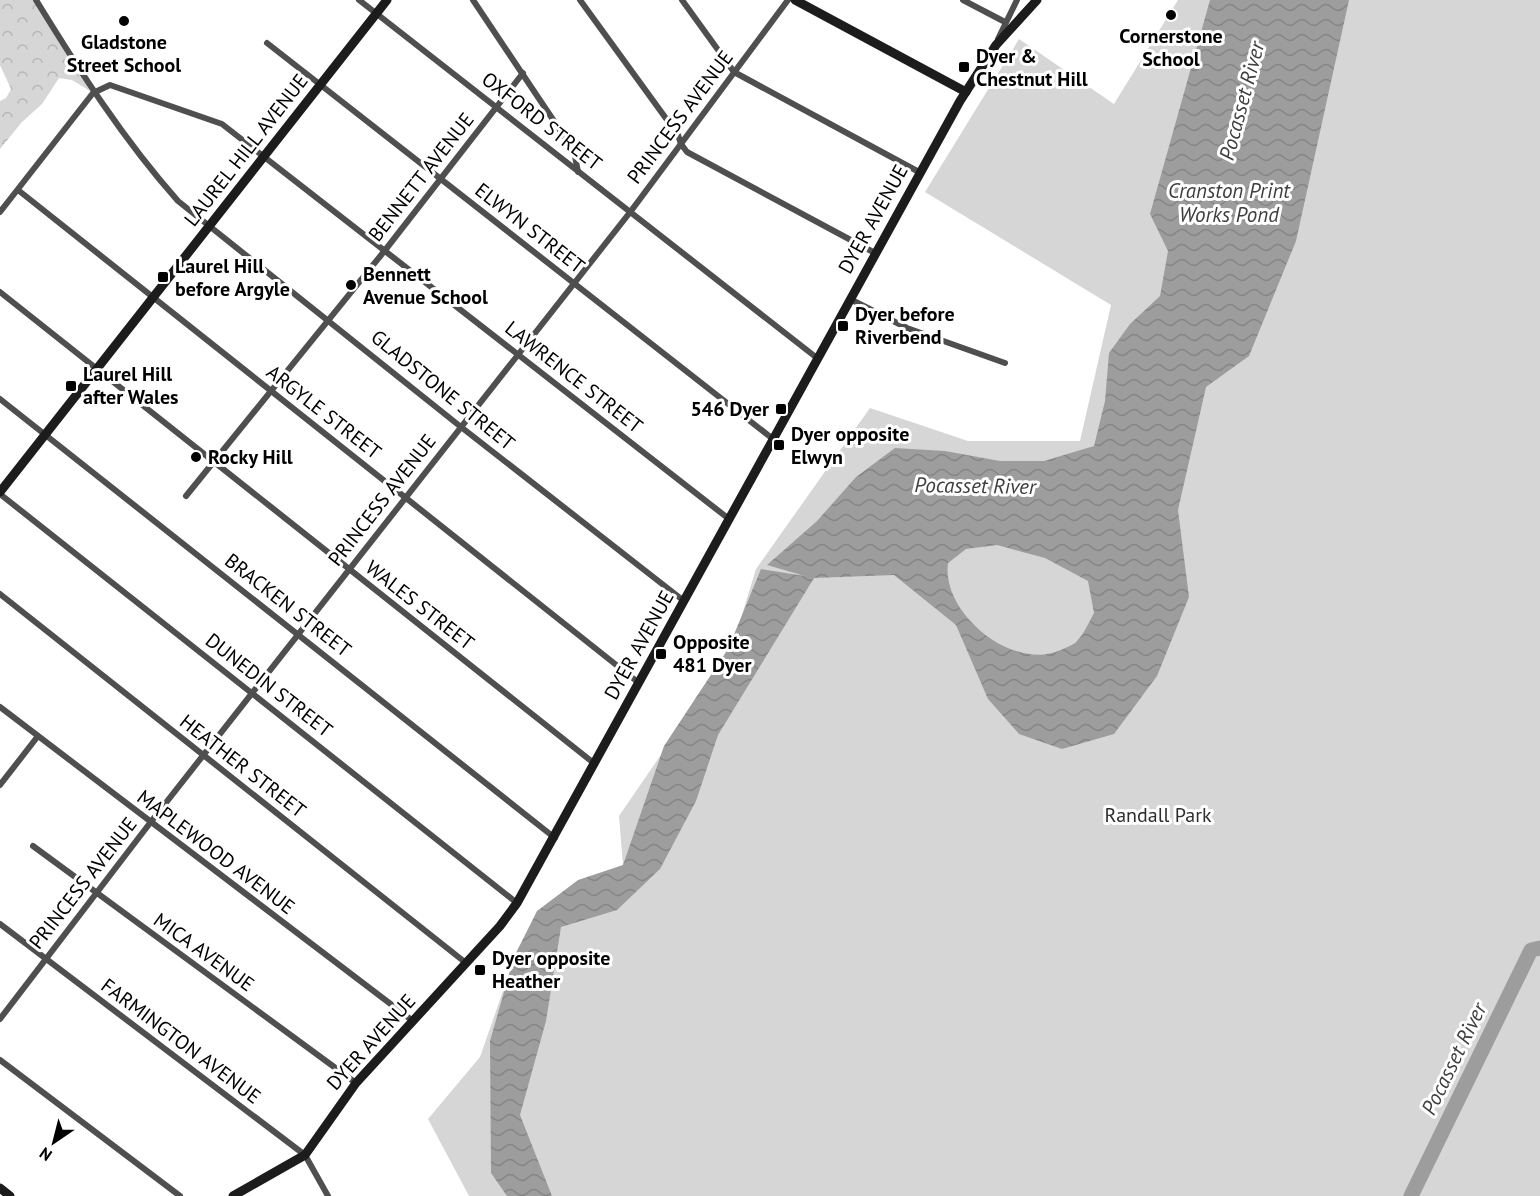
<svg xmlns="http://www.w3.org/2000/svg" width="1540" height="1196" font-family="'PT Sans',sans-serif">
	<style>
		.forest { fill: url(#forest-crowns) }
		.green { fill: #d6d6d6 }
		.water { fill: url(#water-waves); fill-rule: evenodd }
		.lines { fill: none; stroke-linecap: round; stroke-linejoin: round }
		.river { stroke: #9d9d9d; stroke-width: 15 }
		.street { stroke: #4f4f4f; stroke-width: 6 }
		.secondary { stroke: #1c1c1c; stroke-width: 9 }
		.poi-dot { fill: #000; stroke: #fff; stroke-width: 2 }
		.labels { text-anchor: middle; stroke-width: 6; stroke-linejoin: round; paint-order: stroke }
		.poi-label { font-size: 20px; font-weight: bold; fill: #000; stroke: #fff; text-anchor: start }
		.street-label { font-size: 20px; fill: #000; stroke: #fff }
		.park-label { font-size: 20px; fill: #2d2d2d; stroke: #fff }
		.water-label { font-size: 21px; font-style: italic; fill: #3e3e3e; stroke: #fff }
	</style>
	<defs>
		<pattern id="forest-crowns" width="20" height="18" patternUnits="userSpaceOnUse" patternTransform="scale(1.5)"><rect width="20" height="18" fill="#d6d6d6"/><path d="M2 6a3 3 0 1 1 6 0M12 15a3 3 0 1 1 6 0" fill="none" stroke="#b6b6b6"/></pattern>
		<pattern id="water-waves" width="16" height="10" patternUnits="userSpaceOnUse" patternTransform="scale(1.5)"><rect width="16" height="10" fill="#9d9d9d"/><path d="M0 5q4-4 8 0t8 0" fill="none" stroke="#858585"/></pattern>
	</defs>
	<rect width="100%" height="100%" fill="#fff"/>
	<path class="forest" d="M0 0H39L90 91 72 80 59 78 42 104 22 122 0 149V101L6 98 11 89 0 65Z"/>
	<path class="green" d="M1178 0H1540V1196H469L428 1119 480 1057 518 948 551 901 623 865 619 816 730 654 756 569 870 408 968 441H1080L1111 305 925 192 1019 39 1114 104Z"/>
	<path class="water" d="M1210 0H1349L1296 241 1249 356 1206 387 1178 510 1189 597 1157 676 1114 734 1062 749 1019 734 988 699 956 625 894 575 814 578 718 735 696 801 660 869 617 910 561 927 546 1021 520 1115 552 1196H507L491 1173 490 1041 514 957 537 911 578 880 623 865 664 746 728 649 761 569 805 576 767 565 817 521 856 477 895 448 945 451 1000 461H1044L1094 446 1105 401 1109 353 1130 324 1160 296 1168 251 1150 214ZM997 545 1045 558 1088 581 1094 613C1089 622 1084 634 1077 641 1074 645 1066 647 1061 650 1013 672 941 613 948 563L966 549Z"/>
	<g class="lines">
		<path class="river" d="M1411 1196 1531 950 1540 948"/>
		<g class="street">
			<path d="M36 0C79 70 123 139 178 201L461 427 684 601"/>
			<path d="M359 0 817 358"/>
			<path d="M473 0 574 151 578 172"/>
			<path d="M580 0 678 135 681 144 687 152 875 253"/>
			<path d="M682 0 734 72 919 172"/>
			<path d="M963 0 1005 22"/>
			<path d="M998 39 1017 0"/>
			<path d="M267 43 773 439"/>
			<path d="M18 190 639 683"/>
			<path d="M0 212 93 93 110 85 222 124 729 519"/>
			<path d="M0 292 595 764"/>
			<path d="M850 299 907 328 1005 363"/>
			<path d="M0 399 555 838"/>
			<path d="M0 494 517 903"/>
			<path d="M186 496 386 249 523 73"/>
			<path d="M0 594 466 963"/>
			<path d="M0 707 413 1021"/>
			<path d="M0 785 38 736"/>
			<path d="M33 846 356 1083"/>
			<path d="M0 924 305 1155 328 1196"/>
			<path d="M0 1019 150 823 631 211 788 0"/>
			<path d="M0 1060 180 1196"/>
		</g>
		<g class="secondary">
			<path d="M795 0 966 92"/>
			<path d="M0 492 387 0"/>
			<path d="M0 1188 10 1196"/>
			<path d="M233 1196 305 1155 356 1083 500 926 517 903 960 101 996 45 1037 0"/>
		</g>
	</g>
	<g class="poi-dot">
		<circle cx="1171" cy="15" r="6"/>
		<circle cx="124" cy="21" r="6"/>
		<rect x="958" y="61" width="12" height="12" rx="3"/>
		<rect x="157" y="271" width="12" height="12" rx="3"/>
		<circle cx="351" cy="285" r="6"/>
		<rect x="837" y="320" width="12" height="12" rx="3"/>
		<rect x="65" y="380" width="12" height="12" rx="3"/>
		<rect x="775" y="403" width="12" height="12" rx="3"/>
		<rect x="773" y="439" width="12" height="12" rx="3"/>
		<circle cx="196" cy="457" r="6"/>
		<rect x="655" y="648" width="12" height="12" rx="3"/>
		<rect x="474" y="964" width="12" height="12" rx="3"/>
	</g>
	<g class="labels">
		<g class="poi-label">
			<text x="1171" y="43" text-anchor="middle">Cornerstone<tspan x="1171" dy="23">School</tspan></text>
			<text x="124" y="49" text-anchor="middle">Gladstone<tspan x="124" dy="23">Street School</tspan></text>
			<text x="976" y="63">Dyer &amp;<tspan x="976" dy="23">Chestnut Hill</tspan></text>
			<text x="175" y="273">Laurel Hill<tspan x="175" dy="23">before Argyle</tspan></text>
			<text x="363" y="281">Bennett<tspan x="363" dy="23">Avenue School</tspan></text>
			<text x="855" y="321">Dyer before<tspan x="855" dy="23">Riverbend</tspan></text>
			<text x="83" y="381">Laurel Hill<tspan x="83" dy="23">after Wales</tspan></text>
			<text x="769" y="416" text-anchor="end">546 Dyer</text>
			<text x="791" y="441">Dyer opposite<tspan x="791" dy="23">Elwyn</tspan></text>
			<text x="208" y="464">Rocky Hill</text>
			<text x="673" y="649">Opposite<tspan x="673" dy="23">481 Dyer</tspan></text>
			<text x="492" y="965">Dyer opposite<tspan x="492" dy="23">Heather</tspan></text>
		</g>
		<g class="street-label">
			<text transform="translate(680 117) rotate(-53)" y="7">PRINCESS AVENUE</text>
			<text transform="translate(542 121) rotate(38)" y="7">OXFORD STREET</text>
			<text transform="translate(246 150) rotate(-52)" y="7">LAUREL HILL AVENUE</text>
			<text transform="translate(421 177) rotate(-52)" y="7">BENNETT AVENUE</text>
			<text transform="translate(873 219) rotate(-61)" y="7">DYER AVENUE</text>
			<text transform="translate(530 228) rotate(38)" y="7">ELWYN STREET</text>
			<text transform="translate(574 377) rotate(38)" y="7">LAWRENCE STREET</text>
			<text transform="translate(443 390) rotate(39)" y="7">GLADSTONE STREET</text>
			<text transform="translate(324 412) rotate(38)" y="7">ARGYLE STREET</text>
			<text transform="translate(382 500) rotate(-52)" y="7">PRINCESS AVENUE</text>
			<text transform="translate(288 605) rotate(38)" y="7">BRACKEN STREET</text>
			<text transform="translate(420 605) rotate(38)" y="7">WALES STREET</text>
			<text transform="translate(639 645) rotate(-61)" y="7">DYER AVENUE</text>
			<text transform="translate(269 685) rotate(38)" y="7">DUNEDIN STREET</text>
			<text transform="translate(243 766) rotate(38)" y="7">HEATHER STREET</text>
			<text transform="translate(216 852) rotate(37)" y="7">MAPLEWOOD AVENUE</text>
			<text transform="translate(83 883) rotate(-52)" y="7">PRINCESS AVENUE</text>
			<text transform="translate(204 952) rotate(36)" y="7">MICA AVENUE</text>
			<text transform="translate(181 1041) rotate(37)" y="7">FARMINGTON AVENUE</text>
			<text transform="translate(371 1042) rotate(-48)" y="7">DYER AVENUE</text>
		</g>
		<g class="park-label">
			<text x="1158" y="822">Randall Park</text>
		</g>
		<g class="water-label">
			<text transform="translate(1242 101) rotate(-75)" y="7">Pocasset River</text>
			<text x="1229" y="198">Cranston Print<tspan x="1229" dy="24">Works Pond</tspan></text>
			<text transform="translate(975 486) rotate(1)" y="7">Pocasset River</text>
			<text transform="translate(1454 1059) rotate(-64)" y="7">Pocasset River</text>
		</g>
	</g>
	<g transform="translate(54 1142) rotate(215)" stroke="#ffffff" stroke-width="4.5" paint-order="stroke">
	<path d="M0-4.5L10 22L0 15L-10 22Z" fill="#000000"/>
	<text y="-9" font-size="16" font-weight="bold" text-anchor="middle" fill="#000000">N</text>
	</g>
</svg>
